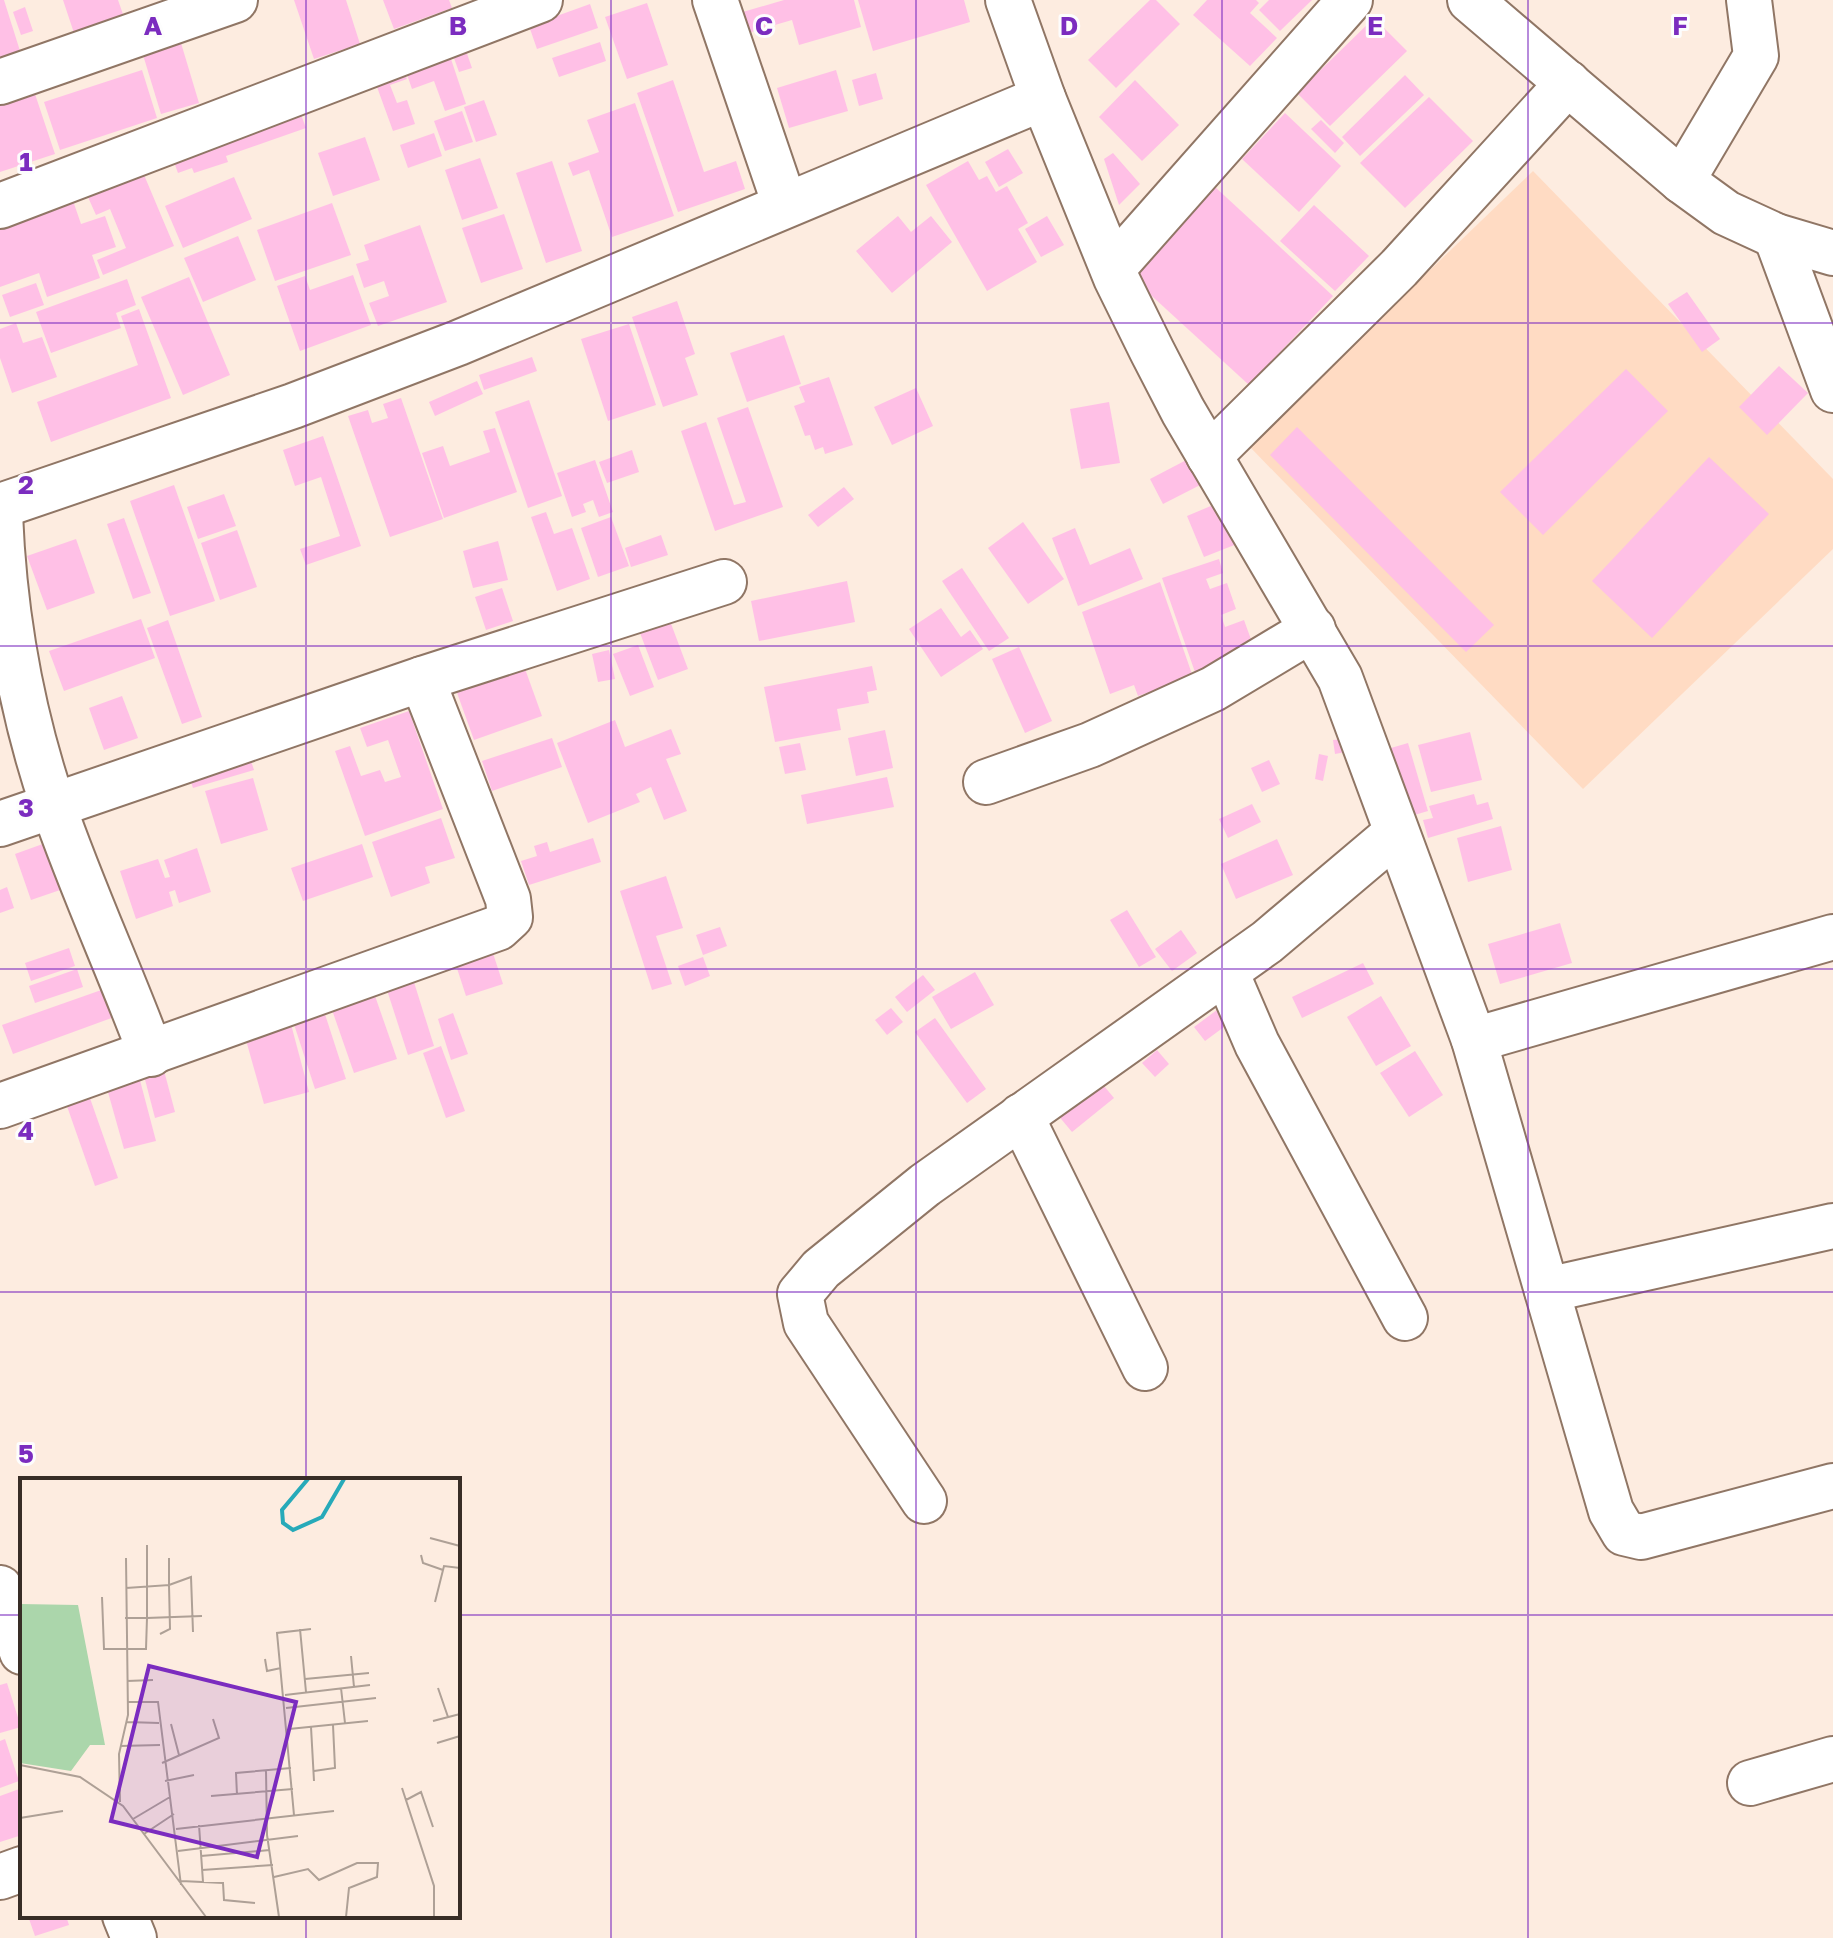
<svg xmlns="http://www.w3.org/2000/svg" width="1833" height="1938" font-family="'Golos Text',sans-serif">
	<style>
		.built { fill: #ffdbc3 }
		.building { fill: #ffc0e6 }
		.lines { fill: none; stroke-linecap: round; stroke-linejoin: round }
		.minor-casing { stroke: #907665; stroke-width: 48 }
		.minor { stroke: #fff; stroke-width: 44 }
		.grid { fill: none; stroke: #7b2cbf; stroke-width: 2; stroke-opacity: 0.55 }
		.inset-river { fill: none; stroke: #27aab9; stroke-width: 4 }
		.inset-road { fill: none; stroke: #aea096; stroke-width: 2 }
		.view { fill: #7b2cbf; fill-opacity: 0.15; stroke: #7b2cbf; stroke-width: 4 }
		.inset-edge { fill: none; stroke: #382d26; stroke-width: 4 }
		.grid-label { font-size: 26px; text-anchor: middle; font-weight: bold; fill: #7b2cbf; stroke: #fdfdfd; stroke-width: 6; stroke-linejoin: round; paint-order: stroke }
	</style>
	<rect width="100%" height="100%" fill="#fdece0"/>
	<path class="built" d="M1533 171 1833 479V549L1583 789 1248 445Z"/>
	<g class="building">
		<path d="M0 0H4L20 51 0 57Z"/>
		<path d="M63 0H118L125 20 75 36Z"/>
		<path d="M294 0H346L360 44 314 59Z"/>
		<path d="M383 0H449L452 8 394 29Z"/>
		<path d="M784 0H854L861 27 799 45 792 20 741 35 736 14Z"/>
		<path d="M858 0H964L970 22 873 51Z"/>
		<path d="M1150 0H1156L1180 24 1116 88 1088 60Z"/>
		<path d="M1207 0H1256L1259 3 1250 13 1277 38 1250 66 1193 15Z"/>
		<path d="M1269 0H1312L1280 31 1259 10Z"/>
		<path d="M647 3 668 65 627 79 605 17Z"/>
		<path d="M590 4 598 28 537 49 529 26Z"/>
		<path d="M25 7 33 31 21 35 13 12Z"/>
		<path d="M1374 18 1407 51 1330 126 1297 93Z"/>
		<path d="M178 33 199 103 161 114 140 45Z"/>
		<path d="M463 42 472 68 459 72 450 47Z"/>
		<path d="M600 42 606 61 559 77 552 58Z"/>
		<path d="M448 50 466 104 445 111 434 81 412 89 404 66Z"/>
		<path d="M401 66 407 79 390 85 397 103 407 100 415 124 393 131 373 76Z"/>
		<path d="M142 70 157 118 60 150 44 102Z"/>
		<path d="M836 70 848 111 789 128 777 88Z"/>
		<path d="M876 73 883 99 859 106 852 80Z"/>
		<path d="M1405 75 1424 95 1360 156 1342 137Z"/>
		<path d="M673 80 704 172 736 161 745 189 678 212 637 93Z"/>
		<path d="M1135 80 1179 125 1142 161 1099 117Z"/>
		<path d="M32 85 55 154 0 172V96Z"/>
		<path d="M1429 97 1473 141 1405 208 1360 163Z"/>
		<path d="M484 100 497 135 476 142 464 107Z"/>
		<path d="M635 103 674 216 612 237 589 170 573 176 568 163 599 152 587 120Z"/>
		<path d="M297 104 306 128 226 156 228 162 194 173 192 168 178 173 167 143Z"/>
		<path d="M462 111 473 142 445 151 434 121Z"/>
		<path d="M1285 113 1341 166 1299 212 1242 159Z"/>
		<path d="M1321 120 1344 143 1335 153 1311 129Z"/>
		<path d="M434 133 442 156 408 168 400 145Z"/>
		<path d="M365 137 380 180 333 196 318 153Z"/>
		<path d="M1008 149 1023 173 999 187 985 162Z"/>
		<path d="M1113 153 1140 184 1119 205 1104 159Z"/>
		<path d="M480 158 498 208 462 220 445 170Z"/>
		<path d="M552 161 582 251 546 263 516 173Z"/>
		<path d="M968 161 979 180 987 176 996 192 1007 186 1028 223 1018 229 1037 262 987 291 926 185Z"/>
		<path d="M139 163 174 246 103 275 97 260 126 248 110 209 96 215 83 186Z"/>
		<path d="M234 177 252 219 183 248 165 206Z"/>
		<path d="M1214 186 1333 296 1249 385 1130 276Z"/>
		<path d="M70 192 81 224 105 216 116 247 92 255 100 278 47 297 39 273 0 287V217Z"/>
		<path d="M332 203 351 255 275 281 257 230Z"/>
		<path d="M1314 205 1369 256 1335 291 1280 241Z"/>
		<path d="M504 214 523 269 481 283 462 228Z"/>
		<path d="M898 216 911 232 931 216 952 242 892 293 856 251Z"/>
		<path d="M1047 216 1064 245 1041 257 1025 229Z"/>
		<path d="M420 225 447 302 378 326 369 303 389 296 384 281 364 288 356 264 369 260 364 245Z"/>
		<path d="M238 236 256 280 203 302 184 258Z"/>
		<path d="M353 275 371 325 300 351 277 286 305 276 310 290Z"/>
		<path d="M189 277 230 375 183 395 141 297Z"/>
		<path d="M127 279 136 305 116 313 121 328 51 353 36 312Z"/>
		<path d="M36 283 44 305 10 317 2 295Z"/>
		<path d="M1687 292 1720 339 1702 352 1668 304Z"/>
		<path d="M677 301 695 354 685 358 698 395 663 407 632 317Z"/>
		<path d="M139 309 171 398 51 442 37 402 138 365 121 316Z"/>
		<path d="M16 323 23 343 42 337 57 377 12 393 0 358V329Z"/>
		<path d="M629 324 656 405 608 421 581 339Z"/>
		<path d="M784 335 801 384 747 402 730 353Z"/>
		<path d="M532 357 537 371 484 390 479 375Z"/>
		<path d="M1779 366 1808 393 1767 435 1739 407Z"/>
		<path d="M1626 369 1668 411 1543 535 1500 492Z"/>
		<path d="M829 377 853 445 825 454 823 447 815 450 810 435 805 436 794 406 805 402 799 387Z"/>
		<path d="M477 381 483 394 435 416 429 402Z"/>
		<path d="M916 388 933 426 892 445 874 407Z"/>
		<path d="M401 398 443 519 390 537 348 416 368 410 372 423 388 418 383 404Z"/>
		<path d="M529 400 562 496 528 508 495 412Z"/>
		<path d="M1109 402 1120 463 1081 469 1070 409Z"/>
		<path d="M748 407 783 507 715 531 681 431 706 422 734 505 746 502 717 418Z"/>
		<path d="M1297 427 1494 625 1466 652 1270 455Z"/>
		<path d="M495 428 517 492 444 518 422 453 443 446 450 466 490 452 483 431Z"/>
		<path d="M323 436 361 546 306 565 300 549 340 536 321 477 295 486 283 450Z"/>
		<path d="M632 450 639 472 607 483 599 462Z"/>
		<path d="M1194 456 1208 481 1163 504 1150 479Z"/>
		<path d="M1709 457 1769 514 1652 638 1592 581Z"/>
		<path d="M595 460 613 512 599 517 593 500 583 504 586 512 572 517 557 473Z"/>
		<path d="M174 485 215 601 170 616 130 501Z"/>
		<path d="M844 487 854 499 818 527 808 515Z"/>
		<path d="M224 494 236 526 198 539 187 507Z"/>
		<path d="M1225 500 1242 542 1204 557 1187 516Z"/>
		<path d="M546 512 554 534 572 528 590 579 557 591 531 517Z"/>
		<path d="M611 517 629 566 598 577 581 528Z"/>
		<path d="M124 518 151 593 133 599 107 524Z"/>
		<path d="M1023 522 1064 579 1028 604 988 548Z"/>
		<path d="M1075 528 1090 565 1130 548 1143 579 1078 606 1052 538Z"/>
		<path d="M237 530 257 587 220 600 201 543Z"/>
		<path d="M661 535 668 555 631 567 625 548Z"/>
		<path d="M76 539 95 593 47 610 27 556Z"/>
		<path d="M498 541 508 580 473 588 463 551Z"/>
		<path d="M1219 559 1223 573 1206 579 1210 589 1227 583 1236 609 1221 615 1225 627 1244 620 1253 645 1196 675 1162 578Z"/>
		<path d="M962 568 1009 638 989 651 942 581Z"/>
		<path d="M847 581 855 622 759 641 751 601Z"/>
		<path d="M1160 582 1193 677 1138 696 1134 685 1110 694 1082 612Z"/>
		<path d="M502 588 513 621 486 630 475 597Z"/>
		<path d="M941 608 961 637 970 630 983 649 941 677 909 629Z"/>
		<path d="M141 619 155 658 64 691 49 651Z"/>
		<path d="M168 620 202 717 182 724 147 628Z"/>
		<path d="M670 621 688 669 658 680 640 633Z"/>
		<path d="M638 645 654 687 630 696 613 654Z"/>
		<path d="M1019 647 1052 721 1025 733 992 659Z"/>
		<path d="M609 650 615 679 598 682 592 654Z"/>
		<path d="M524 666 542 716 474 740 456 690Z"/>
		<path d="M872 666 877 690 867 692 869 703 837 709 841 730 775 742 764 687Z"/>
		<path d="M122 696 138 738 104 750 89 708Z"/>
		<path d="M409 711 443 809 365 836 335 751 350 746 361 776 380 770 385 782 401 777 388 740 367 747 360 728Z"/>
		<path d="M615 720 625 747 671 729 681 754 666 759 687 811 664 820 651 787 636 794 640 802 588 823 557 743Z"/>
		<path d="M885 730 893 768 856 776 848 738Z"/>
		<path d="M1470 732 1482 780 1431 792 1418 745Z"/>
		<path d="M552 738 562 767 492 791 482 761Z"/>
		<path d="M1344 739 1346 752 1335 754 1333 740Z"/>
		<path d="M800 743 806 770 785 774 779 747Z"/>
		<path d="M1408 743 1428 811 1411 816 1391 748Z"/>
		<path d="M248 752 254 770 193 788 187 770Z"/>
		<path d="M1319 754 1328 756 1323 781 1315 779Z"/>
		<path d="M1269 760 1280 784 1262 792 1251 768Z"/>
		<path d="M887 777 894 807 807 824 801 795Z"/>
		<path d="M253 778 268 830 221 844 205 791Z"/>
		<path d="M1474 794 1477 805 1488 802 1493 819 1428 838 1423 820 1433 818 1429 806Z"/>
		<path d="M1252 804 1261 822 1228 838 1219 819Z"/>
		<path d="M441 818 455 858 425 867 430 883 391 897 372 842Z"/>
		<path d="M1501 826 1512 870 1468 882 1457 838Z"/>
		<path d="M593 838 601 862 529 885 521 861 537 856 534 846 547 842 550 852Z"/>
		<path d="M1277 839 1293 875 1236 899 1221 864Z"/>
		<path d="M51 841 66 888 31 900 15 854Z"/>
		<path d="M362 844 373 877 303 901 291 868Z"/>
		<path d="M197 848 211 892 179 903 175 890 169 892 173 906 136 919 120 871 158 859 165 878 170 877 164 860Z"/>
		<path d="M666 876 683 928 656 936 672 984 652 990 620 891Z"/>
		<path d="M7 887 14 908 0 913V890Z"/>
		<path d="M1127 910 1156 957 1139 967 1110 920Z"/>
		<path d="M1560 923 1572 963 1500 984 1488 944Z"/>
		<path d="M720 927 727 946 703 955 696 935Z"/>
		<path d="M1181 930 1197 953 1172 971 1155 949Z"/>
		<path d="M490 944 503 984 466 996 453 956Z"/>
		<path d="M69 948 75 966 31 981 25 963Z"/>
		<path d="M703 957 710 976 685 986 678 966Z"/>
		<path d="M1363 963 1374 984 1302 1018 1292 997Z"/>
		<path d="M77 969 83 987 35 1003 29 986Z"/>
		<path d="M975 972 994 1005 951 1029 932 997Z"/>
		<path d="M923 975 935 990 907 1012 895 997Z"/>
		<path d="M413 979 434 1046 408 1055 386 987Z"/>
		<path d="M107 988 117 1016 13 1054 2 1025Z"/>
		<path d="M374 993 397 1059 354 1073 331 1007Z"/>
		<path d="M1381 996 1411 1046 1376 1066 1347 1017Z"/>
		<path d="M322 1005 346 1079 315 1089 291 1015Z"/>
		<path d="M1221 1007 1232 1021 1205 1041 1194 1027Z"/>
		<path d="M891 1008 903 1022 887 1035 875 1020Z"/>
		<path d="M288 1013 309 1092 264 1104 242 1026Z"/>
		<path d="M453 1013 468 1054 451 1060 438 1019Z"/>
		<path d="M935 1018 986 1089 967 1103 915 1032Z"/>
		<path d="M441 1046 465 1111 446 1118 423 1053Z"/>
		<path d="M1157 1050 1169 1064 1155 1077 1142 1063Z"/>
		<path d="M1415 1051 1443 1095 1409 1117 1380 1073Z"/>
		<path d="M162 1063 175 1112 155 1118 142 1068Z"/>
		<path d="M137 1069 156 1141 124 1149 104 1078Z"/>
		<path d="M1099 1080 1114 1098 1072 1132 1057 1114Z"/>
		<path d="M85 1084 118 1178 95 1186 62 1092Z"/>
		<path d="M7 1683 21 1727 0 1733V1685Z"/>
		<path d="M5 1739 19 1781 0 1788V1741Z"/>
		<path d="M22 1788V1835L0 1842V1796Z"/>
		<path d="M28 1916H66L69 1925 35 1936Z"/>
	</g>
	<g class="lines">
		<g class="minor-casing">
			<g id="minor">
				<path d="M715 0 785 205"/>
				<path d="M1008 0 1043 98 1116 278 1152 351 1183 411 1340 678 1474 1040 1611 1511 1624 1533 1641 1537 1833 1486"/>
				<path d="M1470 0 1682 181 1726 213 1776 236 1833 253"/>
				<path d="M0 82 235 0"/>
				<path d="M1682 181 1756 56 1749 0"/>
				<path d="M0 206 540 0"/>
				<path d="M1776 236 1833 390"/>
				<path d="M1113 268 1350 0"/>
				<path d="M1209 456 1399 268 1568 83"/>
				<path d="M0 506 293 406 458 343 1043 98"/>
				<path d="M0 514C4 613 21 711 53 805 82 889 120 971 151 1054"/>
				<path d="M986 782 1090 745 1213 689 1313 629"/>
				<path d="M0 824 422 679 724 582"/>
				<path d="M1226 972 1257 1044 1405 1318"/>
				<path d="M1474 1040 1833 937"/>
				<path d="M0 1106 498 928 510 917 508 899 422 679"/>
				<path d="M1021 1116 1145 1368"/>
				<path d="M1547 1290 1833 1226"/>
				<path d="M924 1501 806 1323 800 1294 821 1269 925 1185 1267 942 1396 833"/>
				<path d="M0 1588 22 1652"/>
				<path d="M1750 1783 1833 1759"/>
				<path d="M0 1877 22 1869"/>
				<path d="M125 1916 134 1938"/>
			</g>
		</g>
		<use href="#minor" class="minor"/>
	</g>
	<path class="grid" d="M306 0V1480M611 0V1938M916 0V1938M1222 0V1938M1528 0V1938M0 323H1833M0 646H1833M0 969H1833M0 1292H1833M0 1615H22M458 1615H1833M306 1916V1938"/>
	<g transform="translate(20 1478)">
		<rect width="440" height="440" fill="#fdece0"/>
		<path d="M0 126 58 127 85 267H70L51 293 0 285Z" fill="#abd6ab"/>
		<path class="inset-river" d="M288 1 262 32 263 45 273 52 302 39 324 1"/>
		<path class="inset-road" d="M410 60 440 68M401 77 403 85 423 92M149 80V107L171 99 173 154M106 110 149 107 150 151 140 156M82 119 84 171H126L127 140 182 138M415 124 424 88 440 90M105 140H127V67M280 151 286 214M331 178 334 209M245 181 247 193 261 190M285 201 349 195M107 203 133 202M321 210 325 245M418 210 428 239M265 217 350 207M108 224H138L161 407M266 230 356 220M413 243 440 236M107 244 139 245M151 246 159 277M291 249 294 303M269 251 348 243M417 265 440 258M100 268 140 267M142 285 199 260 193 241M0 287 60 299 103 328 186 439M246 292 247 357 259 439M294 293 315 290 313 247M145 303 174 297M382 310 414 408V439M217 317 216 295 271 290M191 318 273 311M386 322 401 314 413 349M100 324 99 276 108 237 106 80M274 337 257 155 291 151M0 340 43 333M113 341 150 319M179 347 183 404M156 351 314 333M124 356 154 336M158 373 278 358M181 378 250 372M182 392 253 387M254 399 288 391 299 402 337 385H358L357 399 329 410 326 439M161 403 203 405 204 422 235 425"/>
		<path class="view" d="M129 188 276 224 237 379 91 343Z"/>
		<rect width="440" height="440" class="inset-edge"/>
	</g>
	<g class="grid-label">
		<text x="153" y="35">A</text>
		<text x="458" y="35">B</text>
		<text x="764" y="35">C</text>
		<text x="1069" y="35">D</text>
		<text x="1375" y="35">E</text>
		<text x="1680" y="35">F</text>
		<text x="26" y="171">1</text>
		<text x="26" y="494">2</text>
		<text x="26" y="817">3</text>
		<text x="26" y="1140">4</text>
		<text x="26" y="1463">5</text>
	</g>
</svg>
